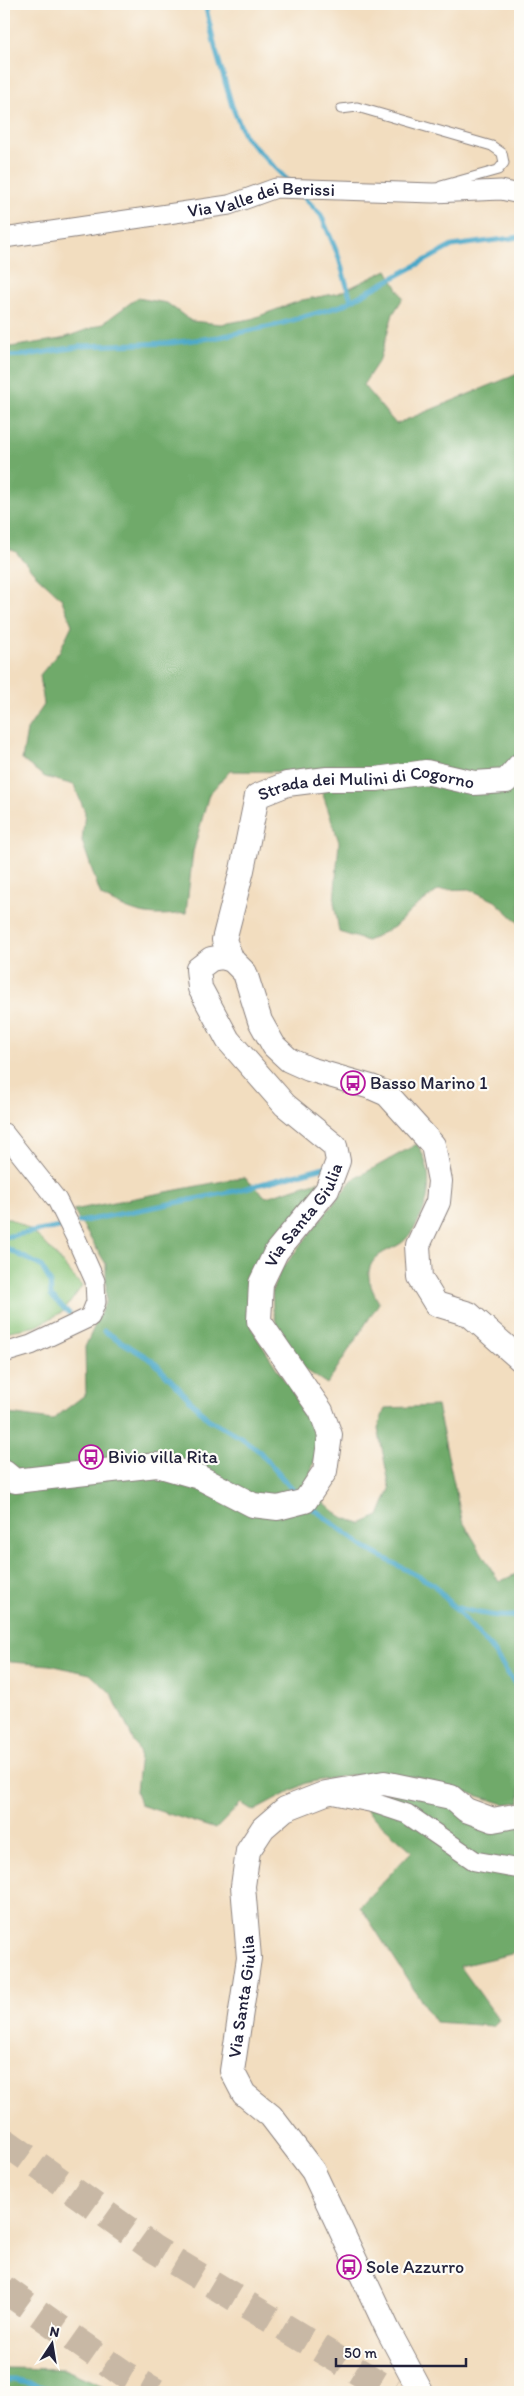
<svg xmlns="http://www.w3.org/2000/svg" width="524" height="2396" font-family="Itim,sans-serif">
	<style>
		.green { fill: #8bc57a; stroke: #56745a }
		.forest { fill: #70aa6a; stroke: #496652 }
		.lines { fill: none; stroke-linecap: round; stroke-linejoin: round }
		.stream { stroke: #49a7c7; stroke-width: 5 }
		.motorway-tunnel { stroke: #c8b8a5; stroke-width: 28; stroke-dasharray: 28 14; stroke-linecap: butt }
		.service-casing { stroke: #8a807d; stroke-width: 11 }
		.minor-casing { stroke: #8a807d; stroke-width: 21 }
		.tertiary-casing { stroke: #8a807d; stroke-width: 26 }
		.service { stroke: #fff; stroke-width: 9 }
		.minor { stroke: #fff; stroke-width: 19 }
		.tertiary { stroke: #fff; stroke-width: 24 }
		.labels { text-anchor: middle; stroke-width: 4.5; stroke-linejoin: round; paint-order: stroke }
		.street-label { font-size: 18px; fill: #22223b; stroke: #fdfcf7 }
		.poi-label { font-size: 18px; fill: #22223b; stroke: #fdfcf7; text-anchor: start }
	</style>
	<rect width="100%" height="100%" fill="#fdfcf7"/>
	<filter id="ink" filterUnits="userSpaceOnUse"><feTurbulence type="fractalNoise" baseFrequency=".02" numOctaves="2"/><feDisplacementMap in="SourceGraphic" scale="10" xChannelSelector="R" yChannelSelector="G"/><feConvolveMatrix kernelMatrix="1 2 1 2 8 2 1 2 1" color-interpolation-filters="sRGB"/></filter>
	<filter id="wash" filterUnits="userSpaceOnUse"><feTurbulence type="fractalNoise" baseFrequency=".0096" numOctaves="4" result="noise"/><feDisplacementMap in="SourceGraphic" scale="20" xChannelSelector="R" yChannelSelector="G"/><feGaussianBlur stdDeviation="1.12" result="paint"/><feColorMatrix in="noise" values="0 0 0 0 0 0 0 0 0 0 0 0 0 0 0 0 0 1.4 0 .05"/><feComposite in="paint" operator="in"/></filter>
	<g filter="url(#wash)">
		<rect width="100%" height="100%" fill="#f2ddbf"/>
		<path class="green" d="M4 1217C43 1230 55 1258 82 1286L64 1311 37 1326 4 1332Z"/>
		<g class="forest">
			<path d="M387 270 403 298 393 314 380 359 363 385 396 424 520 373V924L495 901 469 889 439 890 415 907 394 927 367 941 339 932 334 902 339 842 320 786 292 772 230 771 209 794 193 852 186 913C146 918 136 914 101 896L82 841 85 812 74 785 45 777 22 760 27 730 44 705 40 675 59 652 72 625 61 598 35 574 16 552 4 546V348L61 339 102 324 137 298 167 303 191 321 221 324 251 319 302 300 339 293Z"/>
			<path d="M417 1144C437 1174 430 1212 406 1239 397 1249 380 1250 372 1263 364 1276 373 1291 379 1303L327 1384 300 1366 278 1330 273 1310 272 1290 281 1270 352 1180Z"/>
			<path d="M244 1177 266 1197 318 1181V1187L251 1283 246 1311 256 1336 315 1428 318 1448 311 1472 305 1486 340 1516 360 1524 379 1516 390 1489 378 1428 385 1408 437 1406 462 1520 499 1582 520 1572V1802L504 1804 418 1777 349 1775 306 1783 254 1811 241 1803 216 1829 140 1805 136 1791 140 1754 111 1693 90 1674 50 1665 11 1662 4 1659V1409L9 1414 52 1420 86 1394 85 1347 106 1301V1264L73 1210Z"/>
			<path d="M396 1788 520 1823V1952L460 1966 499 2020 493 2026 435 2022 360 1906 412 1851 374 1818 351 1793Z"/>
			<path d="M4 2368 64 2369 117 2392H4Z"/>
		</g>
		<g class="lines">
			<g class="stream">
				<path d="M205 4 216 51 232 106 245 137 291 184"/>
				<path d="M300 193 321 215 338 255 351 300"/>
				<path d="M4 356 27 355 84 346 170 343 219 337 276 325 341 306 452 246 520 237"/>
				<path d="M79 1222 235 1191 328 1166"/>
				<path d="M4 1237 60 1227"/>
				<path d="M4 1247 41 1266 50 1281 51 1296 69 1313"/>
				<path d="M104 1331 153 1361 208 1419 242 1438 259 1451 298 1496"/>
				<path d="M311 1507 367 1549 433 1584 490 1647 520 1691"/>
				<path d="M454 1607C475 1612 499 1619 520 1615"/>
				<path d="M4 2380H14L62 2392"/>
			</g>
		</g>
	</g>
	<g filter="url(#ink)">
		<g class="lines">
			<g class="motorway-tunnel">
				<path d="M4 2141 154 2249 392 2392"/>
				<path d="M4 2289 124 2374 156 2392"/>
			</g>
			<g class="service-casing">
				<path id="service" d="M341 109 357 107 492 146 502 153 504 163 498 170 441 186"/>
			</g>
			<g class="minor-casing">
				<g id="minor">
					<path id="s1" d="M4 238 229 205 276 188 433 193 501 190 520 194"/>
					<path d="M4 1133 57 1200 75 1236 95 1281 96 1302 90 1317 31 1345 4 1353"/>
					<path d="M335 1795 374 1803 407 1814 475 1861 520 1869"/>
				</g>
			</g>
			<g class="tertiary-casing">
				<g id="tertiary">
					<path id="s2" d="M232 960 224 940 242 870 257 796 287 784 327 779H377L426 772 474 783 506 781 520 765"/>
					<path id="s3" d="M4 1472 15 1481 157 1465 199 1477 253 1505 278 1508 305 1501 325 1471 330 1435 321 1411 259 1321 261 1283 276 1252 327 1190 338 1161 335 1146 285 1105 228 1040 200 988 198 969 211 959 222 957 232 960 245 973 260 1021 274 1046 289 1060 309 1069 371 1087 387 1094 433 1145 440 1181 438 1202 418 1245 420 1278 436 1304 469 1314 520 1359"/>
					<path id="s4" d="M421 2392 388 2330 313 2171 271 2116 244 2094 232 2071 249 1958 243 1886 248 1851 263 1828 285 1809 326 1793 384 1783 451 1797 466 1810 493 1820 520 1815"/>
				</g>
			</g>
			<use href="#service" class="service"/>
			<use href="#minor" class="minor"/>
			<use href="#tertiary" class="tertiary"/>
		</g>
	</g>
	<defs>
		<g id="bus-ring" transform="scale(1.25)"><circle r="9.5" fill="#fdfcf7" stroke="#b5179e" stroke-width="1.5"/><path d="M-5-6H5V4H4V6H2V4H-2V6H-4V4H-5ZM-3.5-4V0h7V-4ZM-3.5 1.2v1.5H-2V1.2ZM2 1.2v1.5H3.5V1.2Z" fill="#b5179e"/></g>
	</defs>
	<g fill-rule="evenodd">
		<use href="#bus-ring" x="353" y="1083"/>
		<use href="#bus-ring" x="91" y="1457"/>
		<use href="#bus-ring" x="349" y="2267"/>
	</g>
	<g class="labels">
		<g class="street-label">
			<text dy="6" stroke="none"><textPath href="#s1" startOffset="261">Via Valle dei Berissi</textPath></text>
			<text dy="6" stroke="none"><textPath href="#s2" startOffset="281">Strada dei Mulini di Cogorno</textPath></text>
			<text dy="6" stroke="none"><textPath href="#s3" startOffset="641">Via Santa Giulia</textPath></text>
			<text dy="6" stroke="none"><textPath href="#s4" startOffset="451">Via Santa Giulia</textPath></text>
		</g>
		<g class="poi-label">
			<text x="370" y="1089">Basso Marino 1</text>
			<text x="108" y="1463">Bivio villa Rita</text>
			<text x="366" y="2273">Sole Azzurro</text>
		</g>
	</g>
	<rect width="524" height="2396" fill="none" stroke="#fdfcf7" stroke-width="20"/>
	<g transform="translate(52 2344) rotate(12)" stroke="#fdfcf7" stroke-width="4" paint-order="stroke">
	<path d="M0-4L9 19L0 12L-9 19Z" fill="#22223b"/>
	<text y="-8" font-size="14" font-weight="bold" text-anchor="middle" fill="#22223b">N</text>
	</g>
	<path d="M336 2358v8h130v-8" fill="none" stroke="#22223b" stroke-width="2.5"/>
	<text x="344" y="2358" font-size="15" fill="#22223b" stroke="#fdfcf7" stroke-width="4" paint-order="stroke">50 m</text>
</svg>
